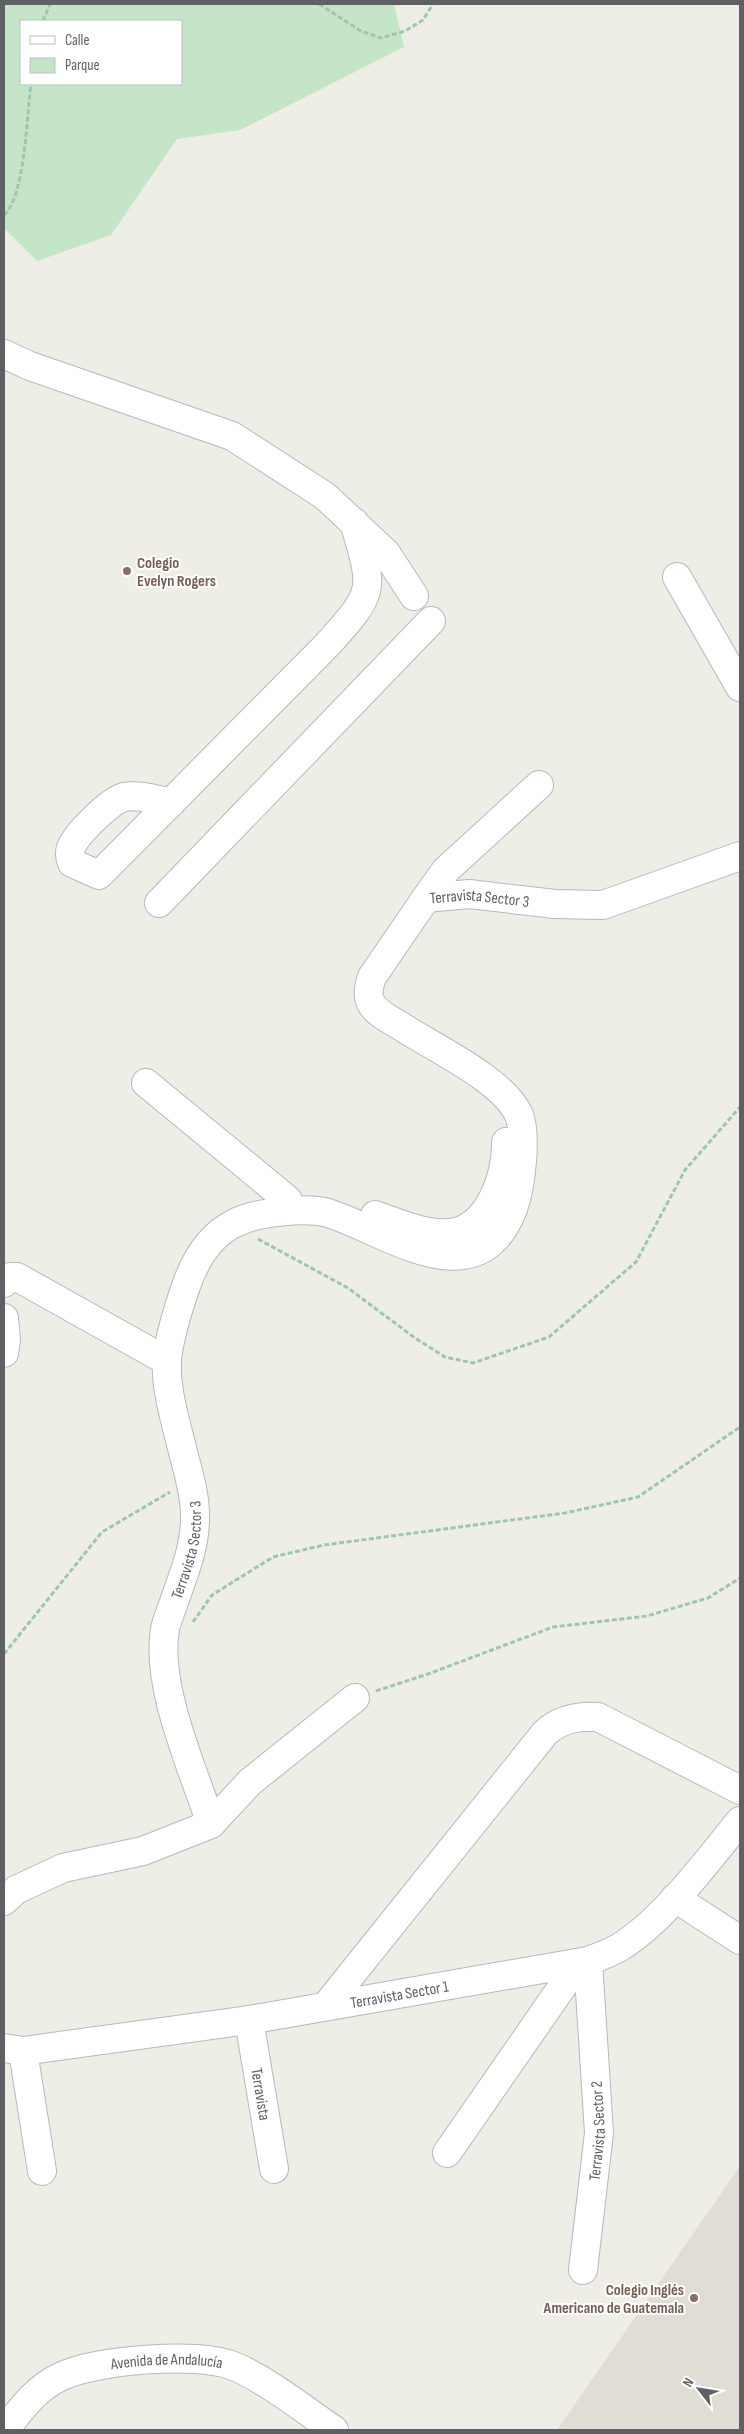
<svg xmlns="http://www.w3.org/2000/svg" width="744" height="2434" font-family="'Sofia Sans Condensed',sans-serif">
	<style>
		.education { fill: #dfddd4 }
		.green { fill: #c4e5c8; fill-rule: evenodd }
		.lines { fill: none; stroke-linecap: round; stroke-linejoin: round }
		.minor-casing { stroke: #b6b8bc; stroke-width: 30 }
		.path { stroke: #9ec5ad; stroke-width: 3; stroke-dasharray: 5 2.5; stroke-linecap: butt }
		.minor { stroke: #fff; stroke-width: 28 }
		.education-dot { fill: #8d6e63; stroke: #fff; stroke-width: 2 }
		.labels { text-anchor: middle; stroke-width: 4; stroke-linejoin: round; paint-order: stroke }
		.education-label { font-size: 16px; font-weight: bold; fill: #785e54; stroke: #fff; text-anchor: start }
		.street-label { font-size: 16px; fill: #5e6066; stroke: #fff }
	</style>
	<rect width="100%" height="100%" fill="#efeee6"/>
	<path class="education" d="M740 2166V2430H557Z"/>
	<path class="green" d="M4 4H394L404 47 240 130 177 139 111 235 37 261 4 228ZM21 21H181V84H21Z"/>
	<g class="lines">
		<g class="minor-casing">
			<g id="minor">
				<path d="M4 354 30 366 232 436 325 496 386 553 414 596"/>
				<path d="M677 577 740 687"/>
				<path d="M171 803C157 800 139 794 124 797 110 801 76 834 71 848 69 853 70 858 72 863L99 875 328 644C376 591 374 590 354 522"/>
				<path d="M426 898 446 870 539 785"/>
				<path d="M159 903 431 621"/>
				<path d="M146 1083 288 1200"/>
				<path d="M375 1215C398 1223 425 1235 450 1233 489 1229 507 1175 506 1142"/>
				<path d="M4 1283 10 1277H17L167 1361"/>
				<path d="M4 1318 6 1340 4 1353"/>
				<path id="s1" d="M211 1824C193 1769 155 1686 165 1629 167 1619 172 1609 175 1599 185 1571 196 1544 195 1514 195 1494 188 1471 183 1452 176 1423 165 1389 167 1359 170 1334 178 1309 186 1286 195 1260 210 1235 235 1223 256 1212 306 1207 328 1213 388 1232 477 1301 513 1209 521 1187 527 1136 519 1115 503 1079 432 1047 399 1025 389 1019 375 1013 370 1001 367 993 369 985 372 977L426 898 469 894 555 904 603 905 740 856"/>
				<path d="M675 1898 740 1940"/>
				<path d="M4 1901 16 1890 63 1868 143 1851 211 1824 250 1782 355 1698"/>
				<path d="M326 2006 545 1733C560 1719 578 1716 598 1717L740 1790"/>
				<path id="s2" d="M249 2020 274 2169"/>
				<path id="s3" d="M4 2048 23 2051 249 2020 588 1961C599 1957 610 1953 620 1947 663 1921 708 1860 740 1821"/>
				<path d="M23 2051 42 2171"/>
				<path d="M447 2153 578 1964"/>
				<path id="s4" d="M583 2270 599 2133 588 1961"/>
				<path id="s5" d="M5 2430C21 2409 37 2387 62 2376 97 2360 195 2352 231 2365 263 2377 306 2411 334 2430"/>
			</g>
		</g>
		<g class="path">
			<path d="M319 4 361 31 381 38 405 31 423 20 433 4"/>
			<path d="M43 21 50 4"/>
			<path d="M4 215C25 197 27 113 31 84"/>
			<path d="M258 1239 348 1288 415 1338 445 1357 473 1363 549 1337 636 1262 685 1170 740 1107"/>
			<path d="M193 1622 212 1595 273 1557 324 1545 565 1513 638 1497 740 1427"/>
			<path d="M4 1654 102 1532 170 1492"/>
			<path d="M376 1691 428 1674 553 1627 647 1616 708 1598 740 1578"/>
		</g>
		<use href="#minor" class="minor"/>
	</g>
	<g class="education-dot">
		<circle cx="127" cy="571" r="5"/>
		<circle cx="694" cy="2298" r="5"/>
	</g>
	<g class="labels">
		<g class="education-label">
			<text x="137" y="568">Colegio<tspan x="137" dy="18">Evelyn Rogers</tspan></text>
			<text x="684" y="2295" text-anchor="end">Colegio Inglés<tspan x="684" dy="18">Americano de Guatemala</tspan></text>
		</g>
		<g class="street-label">
			<text dy="6" stroke="none"><textPath href="#s1" startOffset="1406">Terravista Sector 3</textPath></text>
			<text dy="6" stroke="none"><textPath href="#s1" startOffset="285">Terravista Sector 3</textPath></text>
			<text dy="6" stroke="none"><textPath href="#s3" startOffset="400">Terravista Sector 1</textPath></text>
			<text dy="6" stroke="none"><textPath href="#s2" startOffset="75">Terravista</textPath></text>
			<text dy="6" stroke="none"><textPath href="#s4" startOffset="140">Terravista Sector 2</textPath></text>
			<text dy="6" stroke="none"><textPath href="#s5" startOffset="186">Avenida de Andalucía</textPath></text>
		</g>
	</g>
	<rect width="744" height="2434" fill="none" stroke="#5e6066" stroke-width="10"/>
	<rect x="20" y="20" width="162" height="65" fill="#ffffff" stroke="#bfbfc2"/>
	<rect x="30" y="36" width="25" height="8" fill="#ffffff" stroke="#bfbfc2"/>
	<text x="65" y="45" font-size="15" fill="#5e6066">Calle</text>
	<rect x="30" y="58" width="25" height="15" fill="#c4e5c8" stroke="#bfbfc2"/>
	<text x="65" y="70" font-size="15" fill="#5e6066">Parque</text>
	<g transform="translate(699 2389) rotate(301)" stroke="#ffffff" stroke-width="4" paint-order="stroke">
	<path d="M0-4L9 19L0 12L-9 19Z" fill="#5e6066"/>
	<text y="-8" font-size="14" font-weight="bold" text-anchor="middle" fill="#5e6066">N</text>
	</g>
</svg>
